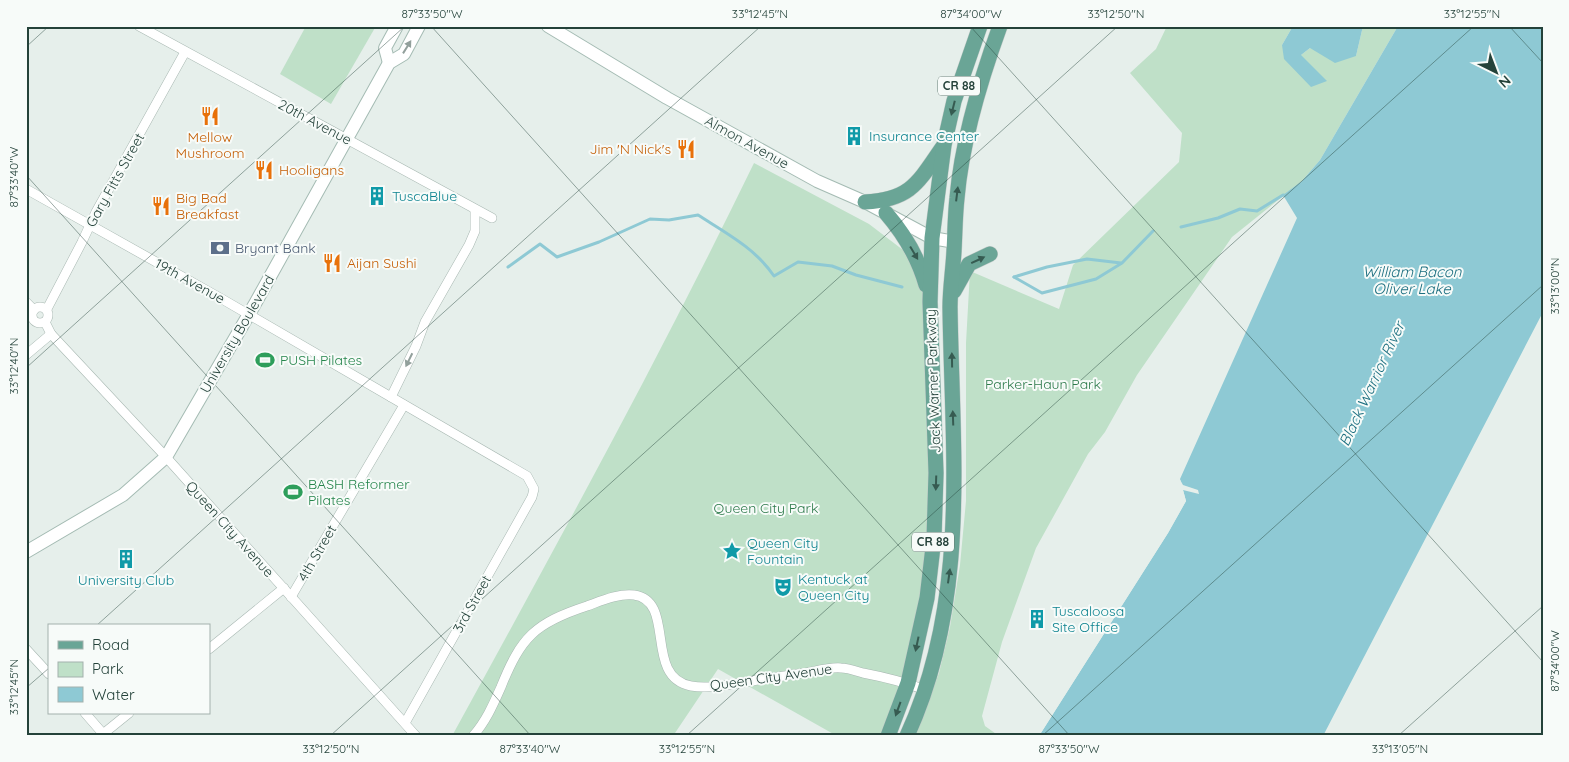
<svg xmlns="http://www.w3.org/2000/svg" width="1569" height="762" font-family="Quicksand,sans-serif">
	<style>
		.green { fill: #bfe0c8 }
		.water { fill: #8ec9d4 }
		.pier { fill: #e6efeb }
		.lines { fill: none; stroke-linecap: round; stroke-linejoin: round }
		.stream { stroke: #8ec9d4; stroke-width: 3 }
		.street-casing { stroke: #a8b8b2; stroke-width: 10 }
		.secondary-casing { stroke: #a4bbb3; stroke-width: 14 }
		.primary-casing { stroke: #c2cac8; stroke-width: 16 }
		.street { stroke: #fff; stroke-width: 9 }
		.secondary { stroke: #fff; stroke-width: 12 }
		.primary { stroke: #6aa596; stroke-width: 15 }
		.oneway { fill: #92a09c }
		.oneway2 { fill: #365b51 }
		.ticks { fill: none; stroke: #24423a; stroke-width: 1; stroke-opacity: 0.45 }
		.labels { text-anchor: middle; stroke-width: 4; stroke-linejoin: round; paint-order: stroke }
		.shield { fill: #f7fbf9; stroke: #637a73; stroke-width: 1 }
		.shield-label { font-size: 12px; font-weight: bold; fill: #24423a }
		.street-label { font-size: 14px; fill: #24423a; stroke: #f7fbf9 }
		.culture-label { font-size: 14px; fill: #0d838f; stroke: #f7fbf9; text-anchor: start }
		.food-label { font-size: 14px; fill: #c56008; stroke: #f7fbf9; text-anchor: start }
		.service-label { font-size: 14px; fill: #4e5e75; stroke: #f7fbf9; text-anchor: start }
		.leisure-label { font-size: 14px; fill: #27864d; stroke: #f7fbf9; text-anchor: start }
		.park-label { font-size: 14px; fill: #2d7a4b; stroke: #f7fbf9 }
		.water-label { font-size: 15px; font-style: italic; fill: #1c6f80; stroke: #f7fbf9 }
		.neatline { fill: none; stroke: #24423a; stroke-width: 2 }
		.ticks-label { font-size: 12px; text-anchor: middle; fill: #24423a }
	</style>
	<rect width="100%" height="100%" fill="#e6efeb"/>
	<g class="green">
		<path d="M306 26H376L331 104 280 74Z"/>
		<path d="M1167 26H1293L1282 45 1301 55 1310 48 1356 56 1363 26H1398L1320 160 1302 181 1232 237 1137 375 1105 432 1088 454 1036 548 1002 642 982 716 985 726 999 736H915L939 673 950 627 960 565 966 501V343L970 271 1059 309 1073 265 1179 162 1182 133 1130 73 1156 49Z"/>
		<path d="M754 163 869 224 903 250 930 302 934 538 908 677 881 736H837L718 669 673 736H452C556 546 660 357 754 163Z"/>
	</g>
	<g class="water">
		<path d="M1293 26H1363L1356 56 1335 63 1310 48 1301 55 1327 81 1311 87 1284 59 1282 45Z"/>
		<path d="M1398 26H1543V312L1323 736H1039L1168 533 1186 501 1180 479 1297 218 1283 195 1302 181 1320 160Z"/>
	</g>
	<path class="pier" d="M1178 476 1183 485 1198 490 1199 494 1183 490 1186 501 1168 533 1053 714 1039 736H1036L1166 532 1183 501 1177 479Z"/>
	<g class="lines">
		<g class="stream">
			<path d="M1181 227 1218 218 1240 209 1257 211 1283 195 1287 196"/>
			<path d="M508 267 540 244 557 257 599 242 650 219 669 220 698 215C726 233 755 248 774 276L798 262 832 266 856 275 902 287"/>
			<path d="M1014 277 1042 293 1096 279 1122 263 1153 231"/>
			<path d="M1014 277 1047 267 1087 259 1121 263"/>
		</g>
		<g class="street-casing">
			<g id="street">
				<path d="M139 26 492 218"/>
				<path d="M26 189 222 299 527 476 534 489 532 497 405 723"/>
				<path d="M26 302 34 310"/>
				<circle cx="40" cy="315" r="8"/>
				<path d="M47 309 82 242 96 212 185 52"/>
				<path d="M45 322 51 334 166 457 416 736"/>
				<path d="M26 355 51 334"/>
				<path d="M391 397 416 346 425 322 469 245 475 231V210"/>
				<path d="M291 597 404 405"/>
				<path d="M26 649 49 674"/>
				<path d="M209 649 284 588"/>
				<path d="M85 713 105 736"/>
				<path d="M103 734 129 713"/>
				<path d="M473 736C486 721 493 705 501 687 521 637 535 623 587 606 601 601 619 593 634 595 677 601 643 677 691 686 708 689 728 685 744 682 766 679 789 675 811 672 820 670 832 667 841 668 848 668 856 671 863 673 884 677 905 682 925 690"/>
			</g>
		</g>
		<g class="secondary-casing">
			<g id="secondary">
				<path d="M548 26 667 98 817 181 865 202 932 238 955 242"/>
				<path d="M389 63 385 48 397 26"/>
				<path d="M26 552 123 495 166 457 256 302 389 63 404 54 419 26"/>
			</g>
		</g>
		<g class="primary-casing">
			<g id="primary">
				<path d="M865 202C910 200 918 183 942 148"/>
				<path d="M886 213C905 235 918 257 926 285"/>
				<path d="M954 291 969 264 990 254"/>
				<path d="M888 736 908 683 927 598 934 538 936 473 930 302 932 238 944 145 954 101 980 26"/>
				<path d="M907 736C970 599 952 453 950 307 950 289 953 270 954 251 955 233 955 216 957 198 962 140 980 81 1000 26"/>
			</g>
		</g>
		<use href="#street" class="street"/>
		<use href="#secondary" class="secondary"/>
		<use href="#primary" class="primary"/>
	</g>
	<defs><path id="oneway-solid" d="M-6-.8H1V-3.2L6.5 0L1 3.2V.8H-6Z" transform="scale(1.25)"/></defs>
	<g class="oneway">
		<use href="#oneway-solid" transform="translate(407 47) rotate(-58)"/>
		<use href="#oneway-solid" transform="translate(409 360) rotate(116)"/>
	</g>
	<g class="oneway2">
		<use href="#oneway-solid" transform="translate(953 108) rotate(104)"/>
		<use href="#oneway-solid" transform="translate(957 194) rotate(-83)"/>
		<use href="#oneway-solid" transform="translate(914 253) rotate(59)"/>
		<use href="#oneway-solid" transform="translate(978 260) rotate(-25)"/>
		<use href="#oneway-solid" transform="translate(952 360) rotate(-91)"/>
		<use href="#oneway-solid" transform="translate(953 418) rotate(-92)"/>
		<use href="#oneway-solid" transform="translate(936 483) rotate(92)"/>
		<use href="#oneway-solid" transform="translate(949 576) rotate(-82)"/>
		<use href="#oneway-solid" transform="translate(917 644) rotate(102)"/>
		<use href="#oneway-solid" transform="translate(898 709) rotate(110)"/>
	</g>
	<path class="ticks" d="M431 26 1070 736M970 26 1543 662M1509 26 1543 63M26 47 49 26M26 175 531 736M26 368 405 26M96 626 761 26M26 688 49 668M330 736 1118 26M686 736 1474 26M1042 736 1543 285M1398 736 1543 606"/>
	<defs>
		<g id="restaurant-bare" transform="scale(1.5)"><path d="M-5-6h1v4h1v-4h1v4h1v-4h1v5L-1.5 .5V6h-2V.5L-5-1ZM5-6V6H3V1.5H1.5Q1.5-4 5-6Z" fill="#e8710a" stroke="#f7fbf9" stroke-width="2.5" paint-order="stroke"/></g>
		<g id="building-bare" transform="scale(1.5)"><path d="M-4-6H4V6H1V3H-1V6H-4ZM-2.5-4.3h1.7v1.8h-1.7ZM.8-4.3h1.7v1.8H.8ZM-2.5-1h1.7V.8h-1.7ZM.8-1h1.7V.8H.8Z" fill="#0f9aa8" stroke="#f7fbf9" stroke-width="2.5" paint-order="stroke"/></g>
		<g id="bank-bare" transform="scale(1.5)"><path d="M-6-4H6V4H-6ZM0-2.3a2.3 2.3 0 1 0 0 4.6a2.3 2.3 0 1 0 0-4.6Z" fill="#5c6f8a" stroke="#f7fbf9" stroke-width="2.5" paint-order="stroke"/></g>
		<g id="stadium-bare" transform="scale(1.5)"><path d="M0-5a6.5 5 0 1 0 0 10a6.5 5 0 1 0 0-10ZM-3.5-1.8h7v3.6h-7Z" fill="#2e9e5b" stroke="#f7fbf9" stroke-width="2.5" paint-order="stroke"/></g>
		<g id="sight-bare" transform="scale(1.5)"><path d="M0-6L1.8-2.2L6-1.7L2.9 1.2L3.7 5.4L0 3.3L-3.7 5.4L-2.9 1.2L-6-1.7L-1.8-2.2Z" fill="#0f9aa8" stroke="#f7fbf9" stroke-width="2.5" paint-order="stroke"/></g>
		<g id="theatre-bare" transform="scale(1.5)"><path d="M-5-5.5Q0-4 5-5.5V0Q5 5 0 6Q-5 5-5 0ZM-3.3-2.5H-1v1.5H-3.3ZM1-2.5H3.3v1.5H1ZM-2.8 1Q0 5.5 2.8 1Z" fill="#0f9aa8" stroke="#f7fbf9" stroke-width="2.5" paint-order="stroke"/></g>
	</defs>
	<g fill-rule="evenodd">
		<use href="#restaurant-bare" x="210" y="116"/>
		<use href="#building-bare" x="854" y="136"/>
		<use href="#restaurant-bare" x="686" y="149"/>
		<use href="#restaurant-bare" x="264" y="170"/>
		<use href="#building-bare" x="377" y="196"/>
		<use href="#restaurant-bare" x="161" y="206"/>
		<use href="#bank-bare" x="220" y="248"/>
		<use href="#restaurant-bare" x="332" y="263"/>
		<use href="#stadium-bare" x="265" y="360"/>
		<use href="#stadium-bare" x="293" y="492"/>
		<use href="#sight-bare" x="732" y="551"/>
		<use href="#building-bare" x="126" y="559"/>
		<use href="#theatre-bare" x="783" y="587"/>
		<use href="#building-bare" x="1037" y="619"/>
	</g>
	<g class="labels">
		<g class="shield">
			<rect x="938" y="76.5" width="42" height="19" rx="4"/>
			<rect x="912" y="532.5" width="42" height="19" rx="4"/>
		</g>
		<g class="shield-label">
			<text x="959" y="90">CR 88</text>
			<text x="933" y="546">CR 88</text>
		</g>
		<g class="street-label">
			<text transform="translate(315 122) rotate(28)" y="5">20th Avenue</text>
			<text transform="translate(747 142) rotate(29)" y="5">Almon Avenue</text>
			<text transform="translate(115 180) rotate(-61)" y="5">Gary Fitts Street</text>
			<text transform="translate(190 281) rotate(29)" y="5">19th Avenue</text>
			<text transform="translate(237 334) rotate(-60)" y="5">University Boulevard</text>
			<text transform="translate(933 381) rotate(-92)" y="5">Jack Warner Parkway</text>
			<text transform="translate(230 529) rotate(48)" y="5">Queen City Avenue</text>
			<text transform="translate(317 553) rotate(-60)" y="5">4th Street</text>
			<text transform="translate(472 604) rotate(-61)" y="5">3rd Street</text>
			<text transform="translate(771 677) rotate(-8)" y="5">Queen City Avenue</text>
		</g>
		<g class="culture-label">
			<text x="869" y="141">Insurance Center</text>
			<text x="392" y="201">TuscaBlue</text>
			<text x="747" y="548">Queen City<tspan x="747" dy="16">Fountain</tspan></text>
			<text x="798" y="584">Kentuck at<tspan x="798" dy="16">Queen City</tspan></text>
			<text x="126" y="585" text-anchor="middle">University Club</text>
			<text x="1052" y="616">Tuscaloosa<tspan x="1052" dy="16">Site Office</tspan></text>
		</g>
		<g class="food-label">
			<text x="210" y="142" text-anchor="middle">Mellow<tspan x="210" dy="16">Mushroom</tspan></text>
			<text x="671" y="154" text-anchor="end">Jim 'N Nick's</text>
			<text x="279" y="175">Hooligans</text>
			<text x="176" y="203">Big Bad<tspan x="176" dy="16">Breakfast</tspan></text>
			<text x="347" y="268">Aijan Sushi</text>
		</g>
		<g class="service-label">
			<text x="235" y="253">Bryant Bank</text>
		</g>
		<g class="leisure-label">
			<text x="280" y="365">PUSH Pilates</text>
			<text x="308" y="489">BASH Reformer<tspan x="308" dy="16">Pilates</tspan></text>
		</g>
		<g class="park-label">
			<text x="1043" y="389">Parker-Haun Park</text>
			<text x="766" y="513">Queen City Park</text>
		</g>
		<g class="water-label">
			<text x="1412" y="277">William Bacon<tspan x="1412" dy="17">Oliver Lake</tspan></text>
			<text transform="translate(1372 384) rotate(-65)" y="5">Black Warrior River</text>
		</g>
	</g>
	<rect width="1569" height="762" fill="none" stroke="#f7fbf9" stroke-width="55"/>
	<rect x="48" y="624" width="162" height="90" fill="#f7fbf9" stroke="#a3b1ad"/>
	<rect x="58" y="641" width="25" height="8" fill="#6aa596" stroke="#a3b1ad"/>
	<text x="92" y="650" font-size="15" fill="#24423a">Road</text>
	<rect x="58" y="662" width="25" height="15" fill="#bfe0c8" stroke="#a3b1ad"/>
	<text x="92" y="674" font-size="15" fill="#24423a">Park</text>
	<rect x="58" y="687" width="25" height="15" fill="#8ec9d4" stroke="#a3b1ad"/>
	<text x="92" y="700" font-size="15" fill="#24423a">Water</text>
	<g transform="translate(1496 72) rotate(138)" stroke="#f7fbf9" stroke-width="4" paint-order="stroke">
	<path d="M0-4L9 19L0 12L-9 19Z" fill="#24423a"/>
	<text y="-8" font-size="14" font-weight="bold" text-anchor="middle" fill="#24423a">N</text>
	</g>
	<rect x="28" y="28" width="1514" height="706" class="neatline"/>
	<g class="ticks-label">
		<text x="432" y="18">87°33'50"W</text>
		<text x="760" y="18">33°12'45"N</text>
		<text x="971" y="18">87°34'00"W</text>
		<text x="1116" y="18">33°12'50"N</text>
		<text x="1472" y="18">33°12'55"N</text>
		<text transform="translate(14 177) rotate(-90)" y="4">87°33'40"W</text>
		<text transform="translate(1555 286) rotate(-90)" y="4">33°13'00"N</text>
		<text transform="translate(14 366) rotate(-90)" y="4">33°12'40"N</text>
		<text transform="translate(1555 661) rotate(-90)" y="4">87°34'00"W</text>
		<text transform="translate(14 687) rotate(-90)" y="4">33°12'45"N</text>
		<text x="331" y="753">33°12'50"N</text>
		<text x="530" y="753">87°33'40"W</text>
		<text x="687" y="753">33°12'55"N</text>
		<text x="1069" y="753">87°33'50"W</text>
		<text x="1400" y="753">33°13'05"N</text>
	</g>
</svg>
